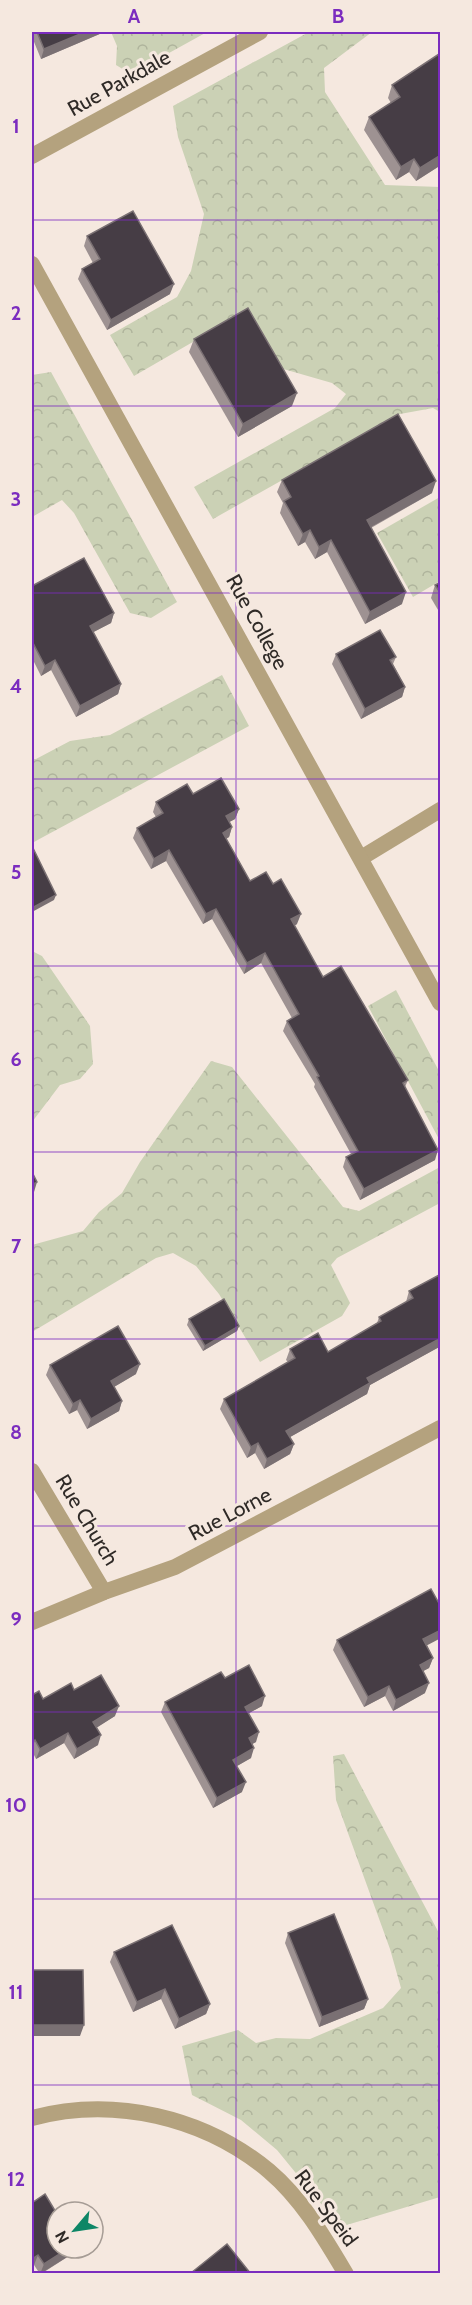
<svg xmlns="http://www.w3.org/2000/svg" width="472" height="2305" font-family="Cabin,sans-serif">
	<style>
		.forest { fill: url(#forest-crowns) }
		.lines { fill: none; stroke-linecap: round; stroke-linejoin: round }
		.minor { stroke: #b4a27e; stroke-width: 16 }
		.tertiary { stroke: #b4a27e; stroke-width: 16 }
		.wall { fill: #9e9292 }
		.shaded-wall { fill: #7a7073 }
		.building { fill: #463d45; stroke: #7a7073; stroke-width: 1.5 }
		.grid { fill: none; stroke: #7b2cbf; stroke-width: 1.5; stroke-opacity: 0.55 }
		.labels { text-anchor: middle; stroke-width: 6; stroke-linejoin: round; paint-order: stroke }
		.street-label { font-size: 21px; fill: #2f2a27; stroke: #f5e8df }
		.neatline { fill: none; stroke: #7b2cbf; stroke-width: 2 }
		.grid-label { font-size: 20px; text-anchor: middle; font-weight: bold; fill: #7b2cbf }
	</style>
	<defs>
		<pattern id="forest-crowns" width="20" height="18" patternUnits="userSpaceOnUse" patternTransform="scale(1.5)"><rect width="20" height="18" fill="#cbd1b5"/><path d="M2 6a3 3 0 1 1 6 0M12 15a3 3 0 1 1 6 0" fill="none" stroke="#afb49c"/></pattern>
	</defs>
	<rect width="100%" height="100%" fill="#f5e8df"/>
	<g class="forest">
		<path d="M111 32H207L131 74 116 65 117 46Z"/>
		<path d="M309 32H372L324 68 325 92 385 185 440 187V412L433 408 400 414 213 519 194 487 335 408 346 394 332 383 280 368 243 313 134 376 110 335 177 297 191 271 204 214 178 137 173 106Z"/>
		<path d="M51 372 177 602 151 618 130 613 74 513 62 500 32 517V375Z"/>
		<path d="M440 497V581L413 597 377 533Z"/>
		<path d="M222 675 249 726 32 843V759H36L70 741 110 735Z"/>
		<path d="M32 951 42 956 90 1026 93 1064 80 1079 60 1085 32 1122Z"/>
		<path d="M396 990 440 1073V1141L368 1006Z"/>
		<path d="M211 1061 232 1067 343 1207 359 1211 440 1167V1203L337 1258 331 1265 350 1303 342 1316 260 1362 219 1294 196 1266 173 1253 156 1258 32 1332V1245L83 1231 99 1212 122 1193 140 1162Z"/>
		<path d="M344 1754 440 1935V2197L340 2227 277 2150 241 2120 192 2095 182 2046 238 2030 256 2043 276 2038 310 2039 383 2008 401 1988 390 1949 336 1800 333 1756Z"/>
	</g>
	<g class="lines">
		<g class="minor">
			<path d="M32 156 260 32"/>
			<path d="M361 858 440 810"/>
			<path d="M32 1471 104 1592"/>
			<path d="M32 1622 104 1592 175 1567 440 1428"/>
			<path d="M32 2118C114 2096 204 2117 269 2171 302 2199 324 2237 346 2274"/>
		</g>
		<path class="tertiary" d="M32 264 440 1003"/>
	</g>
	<g class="wall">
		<path d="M32 32H102V33L41 59 32 37Z"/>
		<path d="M392 85 441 165 416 181 409 172 396 180 364 130 369 117 391 103 388 98Z"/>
		<path d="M87 236 170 294 107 330 78 279 82 269 93 263 84 246Z"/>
		<path d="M194 339 292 406 238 437 189 352Z"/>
		<path d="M282 480 432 493 371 528 402 604 365 624 327 552 315 559 305 542 298 546 280 513 283 503 277 492Z"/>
		<path d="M441 582V615L431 598 435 585Z"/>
		<path d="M32 586 114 613 111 623 93 632 121 684 118 694 76 717 51 670 41 676 32 658Z"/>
		<path d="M336 654 396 657 393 664 405 687 402 697 361 719 332 664Z"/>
		<path d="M193 794 239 809 235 819 229 822 232 827 229 837 226 839 250 881 297 924 294 926 323 977 408 1080 405 1087 435 1160 360 1200 343 1167 346 1157 351 1154 314 1087 315 1084 283 1031 287 1021 292 1018 261 963 244 974 212 919 203 924 166 861 151 869 133 838 137 828 156 817 153 812 156 802Z"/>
		<path d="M441 1274V1346L370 1385 367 1394 290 1437 294 1444 290 1454 264 1469 255 1453 247 1458 220 1409 224 1399 288 1362 286 1360 290 1349 328 1352 377 1323 379 1317 406 1302 409 1291Z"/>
		<path d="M189 1319 239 1326 237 1331 203 1351 187 1325Z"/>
		<path d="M50 1365 136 1374 114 1387 122 1401 119 1411 87 1429 77 1410 69 1414 46 1375Z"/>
		<path d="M337 1640 427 1645 433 1658 429 1668 423 1671 425 1693 393 1711 385 1696 364 1707 333 1650Z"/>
		<path d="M225 1678 262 1706 249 1713 256 1742 252 1744 251 1758 237 1766 242 1792 213 1808 161 1712 165 1702Z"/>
		<path d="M74 1690 115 1716 97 1727 98 1745 74 1759 64 1743 36 1759 32 1751V1695L43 1699Z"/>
		<path d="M288 1933 368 1999 364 2009 319 2027 285 1943Z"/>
		<path d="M114 1952 210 2004 206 2014 175 2029 161 1999 133 2012 110 1962Z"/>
		<path d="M32 2203 57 2248H74L72 2254 41 2274H40L34 2265 32 2266Z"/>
	</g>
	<g class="shaded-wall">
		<path d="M85 32H102V33L41 59 44 49Z"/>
		<path d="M441 155V165L416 181 420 168Z"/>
		<path d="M414 159 409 172 396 180 401 167Z"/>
		<path d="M174 284 170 294 107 330 111 320Z"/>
		<path d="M297 393 292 406 238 437 243 424Z"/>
		<path d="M436 481 432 493 362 532 367 520Z"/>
		<path d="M310 530 305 542 298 546 303 534Z"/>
		<path d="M331 540 327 552 315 559 319 547Z"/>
		<path d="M406 592 402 604 365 624 370 612Z"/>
		<path d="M114 613 111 623 86 636 90 626Z"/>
		<path d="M55 660 51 670 41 676 45 666Z"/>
		<path d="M121 684 118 694 76 717 80 706Z"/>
		<path d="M405 687 402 697 361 719 365 709Z"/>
		<path d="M239 809 235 819 222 826 226 816Z"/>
		<path d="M232 827 229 837 219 843 223 833Z"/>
		<path d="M169 850 166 861 151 869 154 859Z"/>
		<path d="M56 895 54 900 32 912V908Z"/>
		<path d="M216 909 212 919 203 924 206 914Z"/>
		<path d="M301 914 297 924 287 930 291 919Z"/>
		<path d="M265 953 261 963 244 974 247 963Z"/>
		<path d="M438 1150 435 1160 360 1200 364 1189Z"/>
		<path d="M37 1182 34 1192 32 1193V1185Z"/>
		<path d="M239 1326 237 1331 203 1351 205 1346Z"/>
		<path d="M441 1338V1346L370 1385 367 1394 283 1441 286 1431 367 1378Z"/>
		<path d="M140 1364 136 1374 107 1391 111 1381Z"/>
		<path d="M80 1400 77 1410 69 1414 73 1404Z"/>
		<path d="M122 1401 119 1411 87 1429 91 1419Z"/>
		<path d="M258 1443 255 1453 247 1458 251 1447Z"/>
		<path d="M294 1444 290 1454 264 1469 267 1459Z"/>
		<path d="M441 1630V1638L420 1649 423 1639Z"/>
		<path d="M433 1658 429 1668 416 1675 420 1665Z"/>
		<path d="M429 1683 425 1693 393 1711 396 1700Z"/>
		<path d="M389 1686 385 1696 364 1707 368 1697Z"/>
		<path d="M265 1696 262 1706 242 1717 245 1707Z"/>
		<path d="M119 1706 115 1716 90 1732 93 1722Z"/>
		<path d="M259 1732 256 1742 245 1748 249 1738Z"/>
		<path d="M68 1733 64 1743 36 1759 40 1749Z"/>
		<path d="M101 1735 98 1745 74 1759 77 1749Z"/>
		<path d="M35 1740 32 1750V1743Z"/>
		<path d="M254 1748 251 1758 230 1770 233 1760Z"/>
		<path d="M246 1782 242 1792 213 1808 217 1798Z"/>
		<path d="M165 1989 161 1999 133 2012 137 2002Z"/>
		<path d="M368 1999 364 2009 319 2027 322 2017Z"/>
		<path d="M210 2004 206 2014 175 2029 179 2019Z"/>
		<path d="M32 2025H84L80 2036H32Z"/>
		<path d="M69 2248H74L72 2254 40 2274 44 2264Z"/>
		<path d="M38 2255 34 2265 32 2266V2259Z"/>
	</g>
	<g class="building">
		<path d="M37 32H85L44 49Z"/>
		<path d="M439 54 441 56V155L420 168 414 159 401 167 369 117 400 97 392 85Z"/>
		<path d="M133 211 174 284 111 320 82 269 100 259 87 236Z"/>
		<path d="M248 308 297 393 243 424 194 339Z"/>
		<path d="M398 414 436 481 367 520 406 592 370 612 331 540 319 547 310 530 303 534 284 501 291 497 282 480Z"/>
		<path d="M84 558 114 613 90 626 121 684 80 706 55 660 45 666 32 641V586Z"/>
		<path d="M441 582V594L435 585Z"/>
		<path d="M380 630 396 657 390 660 405 687 365 709 336 654Z"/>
		<path d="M221 778 239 809 226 816 232 827 223 833 250 881 266 872 273 884 281 879 301 914 291 919 323 977 341 966 408 1080 403 1083 438 1150 364 1189 346 1157 358 1151 317 1077 319 1076 287 1021 299 1014 265 953 247 963 216 909 206 914 169 850 154 859 137 828 163 813 156 802 187 784 193 794Z"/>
		<path d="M32 846 56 895 32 908Z"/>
		<path d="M32 1172 37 1182 32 1185Z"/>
		<path d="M441 1274V1338L367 1378 370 1383 286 1431 294 1444 267 1459 258 1443 251 1447 224 1399 295 1358 290 1349 318 1333 328 1352 381 1321 379 1317 413 1298 409 1291Z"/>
		<path d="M224 1299 239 1326 205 1346 189 1319Z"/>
		<path d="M118 1326 140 1364 111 1381 122 1401 91 1419 80 1400 73 1404 50 1365Z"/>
		<path d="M431 1589 441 1607V1630L423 1639 433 1658 420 1665 429 1683 396 1700 389 1686 368 1697 337 1640Z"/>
		<path d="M249 1665 265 1696 245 1707 259 1732 249 1738 254 1748 233 1760 246 1782 217 1798 165 1702 221 1672 225 1678Z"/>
		<path d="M101 1675 119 1706 93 1722 101 1735 77 1749 68 1733 40 1749 35 1740 32 1743V1695L39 1691 43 1699 71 1683 74 1690Z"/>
		<path d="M334 1914 368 1999 322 2017 288 1933Z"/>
		<path d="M172 1925 210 2004 179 2019 165 1989 137 2002 114 1952Z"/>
		<path d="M32 1970H83L84 2025H32Z"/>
		<path d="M45 2194 57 2214V2248H69L44 2264 38 2255 32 2259V2203Z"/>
		<path d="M227 2244 251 2274H192L191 2273Z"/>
	</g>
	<path class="grid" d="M236 32V2274M32 220H440M32 406H440M32 593H440M32 779H440M32 966H440M32 1152H440M32 1339H440M32 1526H440M32 1712H440M32 1899H440M32 2085H440"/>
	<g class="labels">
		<g class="street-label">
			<text transform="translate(119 83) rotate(-29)" y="7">Rue Parkdale</text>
			<text transform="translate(257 622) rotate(61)" y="7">Rue College</text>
			<text transform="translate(230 1514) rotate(-28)" y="7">Rue Lorne</text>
			<text transform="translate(87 1520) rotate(59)" y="7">Rue Church</text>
			<text transform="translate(326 2208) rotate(53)" y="7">Rue Speid</text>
		</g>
	</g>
	<rect width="472" height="2305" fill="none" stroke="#f5e8df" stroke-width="66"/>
	<g transform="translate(75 2230) rotate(241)"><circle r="28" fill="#f5e8df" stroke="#a69c95" stroke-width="1.5"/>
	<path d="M0-4.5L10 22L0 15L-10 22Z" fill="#0d8666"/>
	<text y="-9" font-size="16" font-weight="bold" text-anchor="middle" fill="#2f2a27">N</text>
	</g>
	<rect x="33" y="33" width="406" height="2239" class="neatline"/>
	<g class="grid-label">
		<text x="134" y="23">A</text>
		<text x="338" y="23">B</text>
		<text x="16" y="133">1</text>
		<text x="16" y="320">2</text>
		<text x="16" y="506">3</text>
		<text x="16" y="693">4</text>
		<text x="16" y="879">5</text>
		<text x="16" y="1066">6</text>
		<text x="16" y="1253">7</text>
		<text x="16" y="1439">8</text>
		<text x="16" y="1626">9</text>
		<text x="16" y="1812">10</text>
		<text x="16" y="1999">11</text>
		<text x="16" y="2186">12</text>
	</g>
</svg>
